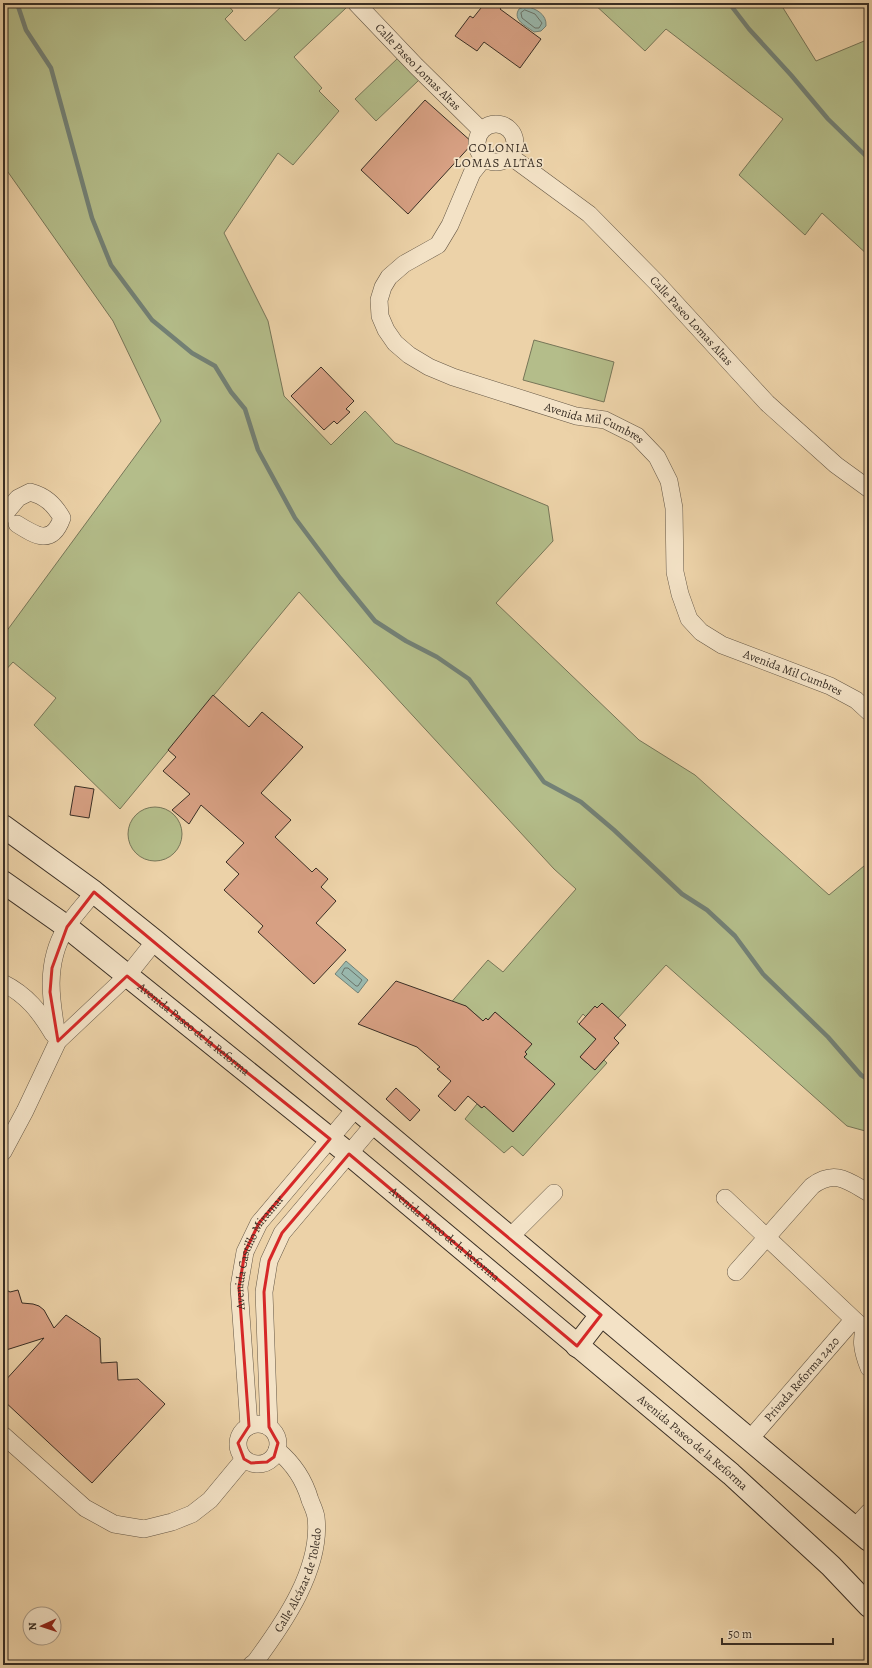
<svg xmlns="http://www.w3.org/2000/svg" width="872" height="1668" font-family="Alegreya,serif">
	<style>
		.green { fill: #b4bd8a; stroke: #777658 }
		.water { fill: #99b7ac; stroke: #738176 }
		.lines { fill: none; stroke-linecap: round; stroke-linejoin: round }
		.shore { stroke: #6a7368; stroke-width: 1 }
		.stream { stroke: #738176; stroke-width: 4.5 }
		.building { fill: #d7a083; stroke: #3a2f25 }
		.street-casing { stroke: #665846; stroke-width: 18 }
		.secondary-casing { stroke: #3a2f25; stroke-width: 24 }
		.street { stroke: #f3e2c6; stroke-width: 17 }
		.secondary { stroke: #f3e2c6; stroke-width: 22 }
		.marked { fill: none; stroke: #d62828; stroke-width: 3; stroke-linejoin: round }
		.labels { text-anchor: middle; stroke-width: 3.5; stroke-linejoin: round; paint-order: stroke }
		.street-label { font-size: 12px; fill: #3a2f25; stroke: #f3e2c6 }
		.neighbourhood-label { font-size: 13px; letter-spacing: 1px; fill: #3a2f25; stroke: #f3e2c6 }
	</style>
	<rect width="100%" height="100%" fill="#ecd2a8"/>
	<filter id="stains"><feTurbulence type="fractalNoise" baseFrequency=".005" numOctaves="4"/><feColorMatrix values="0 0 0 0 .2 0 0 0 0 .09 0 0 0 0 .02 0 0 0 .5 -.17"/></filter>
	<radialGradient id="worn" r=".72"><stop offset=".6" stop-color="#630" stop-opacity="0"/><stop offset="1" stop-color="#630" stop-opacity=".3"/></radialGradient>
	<g class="green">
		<path d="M3 3H226L233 11 225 19 245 41 285 3H341L346 8 294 57 322 88 319 91 339 111 293 165 278 153 224 233 268 321 284 396 331 445 365 411 395 443 548 506 553 541 496 603 639 740 695 775 829 895 864 866 869 873V1132L847 1126 666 965 618 1018 588 1019 583 1014 577 1022 602 1045 595 1052 588 1048 580 1057 595 1070 604 1060 607 1063 523 1156 512 1146 504 1153 465 1119 477 1104 481 1108 484 1106 527 1054 525 1052 531 1044 495 1012 488 1020 486 1018 483 1021 466 1006H448L488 960 503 972 576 889 554 869 299 592 120 809 34 725 56 698 13 662 3 673V636L161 421 113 321 3 165Z"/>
		<path d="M593 3H780L816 61 869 39V256L822 213 805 235 739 175 783 119 666 29 645 51Z"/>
		<path d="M398 58 419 80 376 121 355 99Z"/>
		<path d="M534 340 614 362 604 402 523 380Z"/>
		<circle cx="155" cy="834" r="27"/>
	</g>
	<g class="water">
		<path d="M526 6C536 9 547 14 546 26L541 31 534 32C526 26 512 20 519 9Z"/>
		<path d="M346 961 368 980 358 993 335 974Z"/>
	</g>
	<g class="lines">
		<g class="shore">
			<path d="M525 10 535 14 542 23 539 28H535L522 18 521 13Z"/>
			<path d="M345 968H348L362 980 358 986H356L342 974Z"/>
		</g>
		<g class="stream">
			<path d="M17 3 26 30 51 68 92 218 111 265 152 320 192 353 215 366 231 392 245 409 258 450 295 518 340 578 375 621 406 641 437 657 469 679 544 782 581 802 614 830 682 894 707 910 735 936 763 974 828 1037 861 1075 869 1080"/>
			<path d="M729 3 749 29 791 75 828 119 869 159"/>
		</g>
	</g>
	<g class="building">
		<path d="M485 3H505L500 9 541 39 520 68 484 42 477 51 455 36 470 16 473 18Z"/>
		<path d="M425 100 473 143 408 214 361 170Z"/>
		<path d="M321 367 354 401 346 409 350 412 337 424 334 421 324 430 291 396Z"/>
		<path d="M213 695 249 727 262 712 303 747 261 793 291 820 275 837 312 872 316 868 328 879 321 887 336 901 316 923 346 950 314 984 258 932 263 926 224 890 239 874 226 862 244 843 201 805 189 824 172 810 190 794 163 771 176 757 168 750Z"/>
		<path d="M75 786 94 789 89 818 70 815Z"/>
		<path d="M396 981 466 1006 483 1021 486 1018 488 1020 495 1012 532 1044 525 1052 527 1054 524 1057 555 1084 513 1132 484 1106 482 1108 468 1096 455 1111 438 1096 451 1081 437 1069 440 1067 417 1047 358 1024Z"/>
		<path d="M602 1003 626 1025 614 1038 619 1043 595 1070 580 1057 596 1039 579 1024 595 1006 597 1008Z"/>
		<path d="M396 1088 420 1110 410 1121 386 1099Z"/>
		<path d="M3 1288 10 1292 18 1290 22 1303 33 1304 39 1306 44 1310 54 1328 66 1315 100 1338 101 1363 117 1362 118 1380 138 1379 165 1404 92 1483 3 1400V1383L44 1338 3 1351Z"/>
	</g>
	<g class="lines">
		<g class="street-casing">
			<g id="street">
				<path id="s1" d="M356 3 416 66 481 130"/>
				<circle cx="496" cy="143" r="19"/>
				<path id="s2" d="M510 156 589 214 656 282 767 403 836 465 869 489"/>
				<path id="s3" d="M484 158 472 173 450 225 438 245 404 264 389 277 383 287 379 300 380 316 386 330 395 343 409 355 429 367 453 377 576 416 605 420 637 436 657 457 669 481 674 508 675 572 680 594 689 619 701 632 722 645 830 686 856 700 869 712"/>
				<path d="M3 516 18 498 30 492C45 496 54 504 62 518 52 546 36 536 17 524"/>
				<path d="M3 983C27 995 40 1012 53 1034"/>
				<path d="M58 1041C51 1002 44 964 66 928 74 915 85 904 94 892"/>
				<path d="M3 1152 25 1111 58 1041 127 976 155 941"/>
				<path d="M725 1198 864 1329"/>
				<path d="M510 1237 554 1193"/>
				<path d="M736 1272 812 1186C835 1169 848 1181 869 1193"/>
				<path d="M869 1323C858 1336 863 1353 869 1368"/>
				<circle cx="258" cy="1444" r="20"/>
				<path id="s4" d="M249 1426 239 1287 245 1252 259 1223 356 1108"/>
				<path d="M269 1427 264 1292 269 1261 282 1233 375 1123"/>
				<path d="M3 1435 85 1508 114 1524 144 1529 172 1522 192 1514 210 1500 244 1459"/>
				<path id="s5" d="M750 1439 853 1320"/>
				<path d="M855 1527 869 1512"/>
				<path id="s6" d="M251 1665 255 1662C284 1623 322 1568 316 1517 315 1511 312 1505 310 1500 304 1479 294 1464 277 1450"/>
			</g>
		</g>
		<g class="secondary-casing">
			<g id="secondary">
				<path d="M3 826 94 892 155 941 356 1108 869 1540"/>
				<path id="s7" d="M3 882 67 927 349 1154 731 1474 831 1566 869 1606"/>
				<path d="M577 1346 601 1315"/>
			</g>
		</g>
		<use href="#street" class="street"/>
		<use href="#secondary" class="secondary"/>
	</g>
	<path class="marked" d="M94 892 601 1315 577 1346 349 1154 282 1233 269 1261 264 1292 269 1427 278 1443 274 1457 267 1462 251 1463 244 1459 238 1443 249 1426 239 1287 245 1252 259 1223 330 1139 127 976 58 1041 50 992 52 968 67 927Z"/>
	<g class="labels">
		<g class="street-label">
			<text dy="4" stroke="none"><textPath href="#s1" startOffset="89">Calle Paseo Lomas Altas</textPath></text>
			<text dy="4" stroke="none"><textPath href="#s2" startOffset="246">Calle Paseo Lomas Altas</textPath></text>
			<text dy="4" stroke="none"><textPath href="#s3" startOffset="447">Avenida Mil Cumbres</textPath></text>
			<text dy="4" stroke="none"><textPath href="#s3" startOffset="807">Avenida Mil Cumbres</textPath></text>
			<text dy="4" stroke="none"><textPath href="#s7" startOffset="241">Avenida Paseo de la Reforma</textPath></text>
			<text dy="4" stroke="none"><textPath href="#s7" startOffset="565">Avenida Paseo de la Reforma</textPath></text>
			<text dy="4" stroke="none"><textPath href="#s4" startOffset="179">Avenida Castillo Miramar</textPath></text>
			<text dy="4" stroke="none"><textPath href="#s5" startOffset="79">Privada Reforma 2420</textPath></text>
			<text dy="4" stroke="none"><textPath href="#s7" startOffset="889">Avenida Paseo de la Reforma</textPath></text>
			<text dy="4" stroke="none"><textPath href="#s6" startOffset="99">Calle Alcázar de Toledo</textPath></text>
		</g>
		<g class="neighbourhood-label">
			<text x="499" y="152">COLONIA<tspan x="499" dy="15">LOMAS ALTAS</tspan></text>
		</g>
	</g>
	<rect width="872" height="1668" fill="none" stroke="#ecd2a8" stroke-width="16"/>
	<rect x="4" y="4" width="864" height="1660" fill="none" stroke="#3a2f25" stroke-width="2"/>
	<rect x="8" y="8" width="856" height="1652" fill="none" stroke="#3a2f25"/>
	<g transform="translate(42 1626) rotate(267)"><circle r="19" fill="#f3e2c6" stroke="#a99a86"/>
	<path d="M0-3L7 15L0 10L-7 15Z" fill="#8f2418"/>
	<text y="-6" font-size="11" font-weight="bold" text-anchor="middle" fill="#3a2f25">N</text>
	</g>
	<path d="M722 1638v6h111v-6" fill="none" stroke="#3a2f25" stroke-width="2"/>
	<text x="728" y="1638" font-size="12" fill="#3a2f25" stroke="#f3e2c6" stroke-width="3" paint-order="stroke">50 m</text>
	<rect width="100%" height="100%" filter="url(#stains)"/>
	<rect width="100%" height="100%" fill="url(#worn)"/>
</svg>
